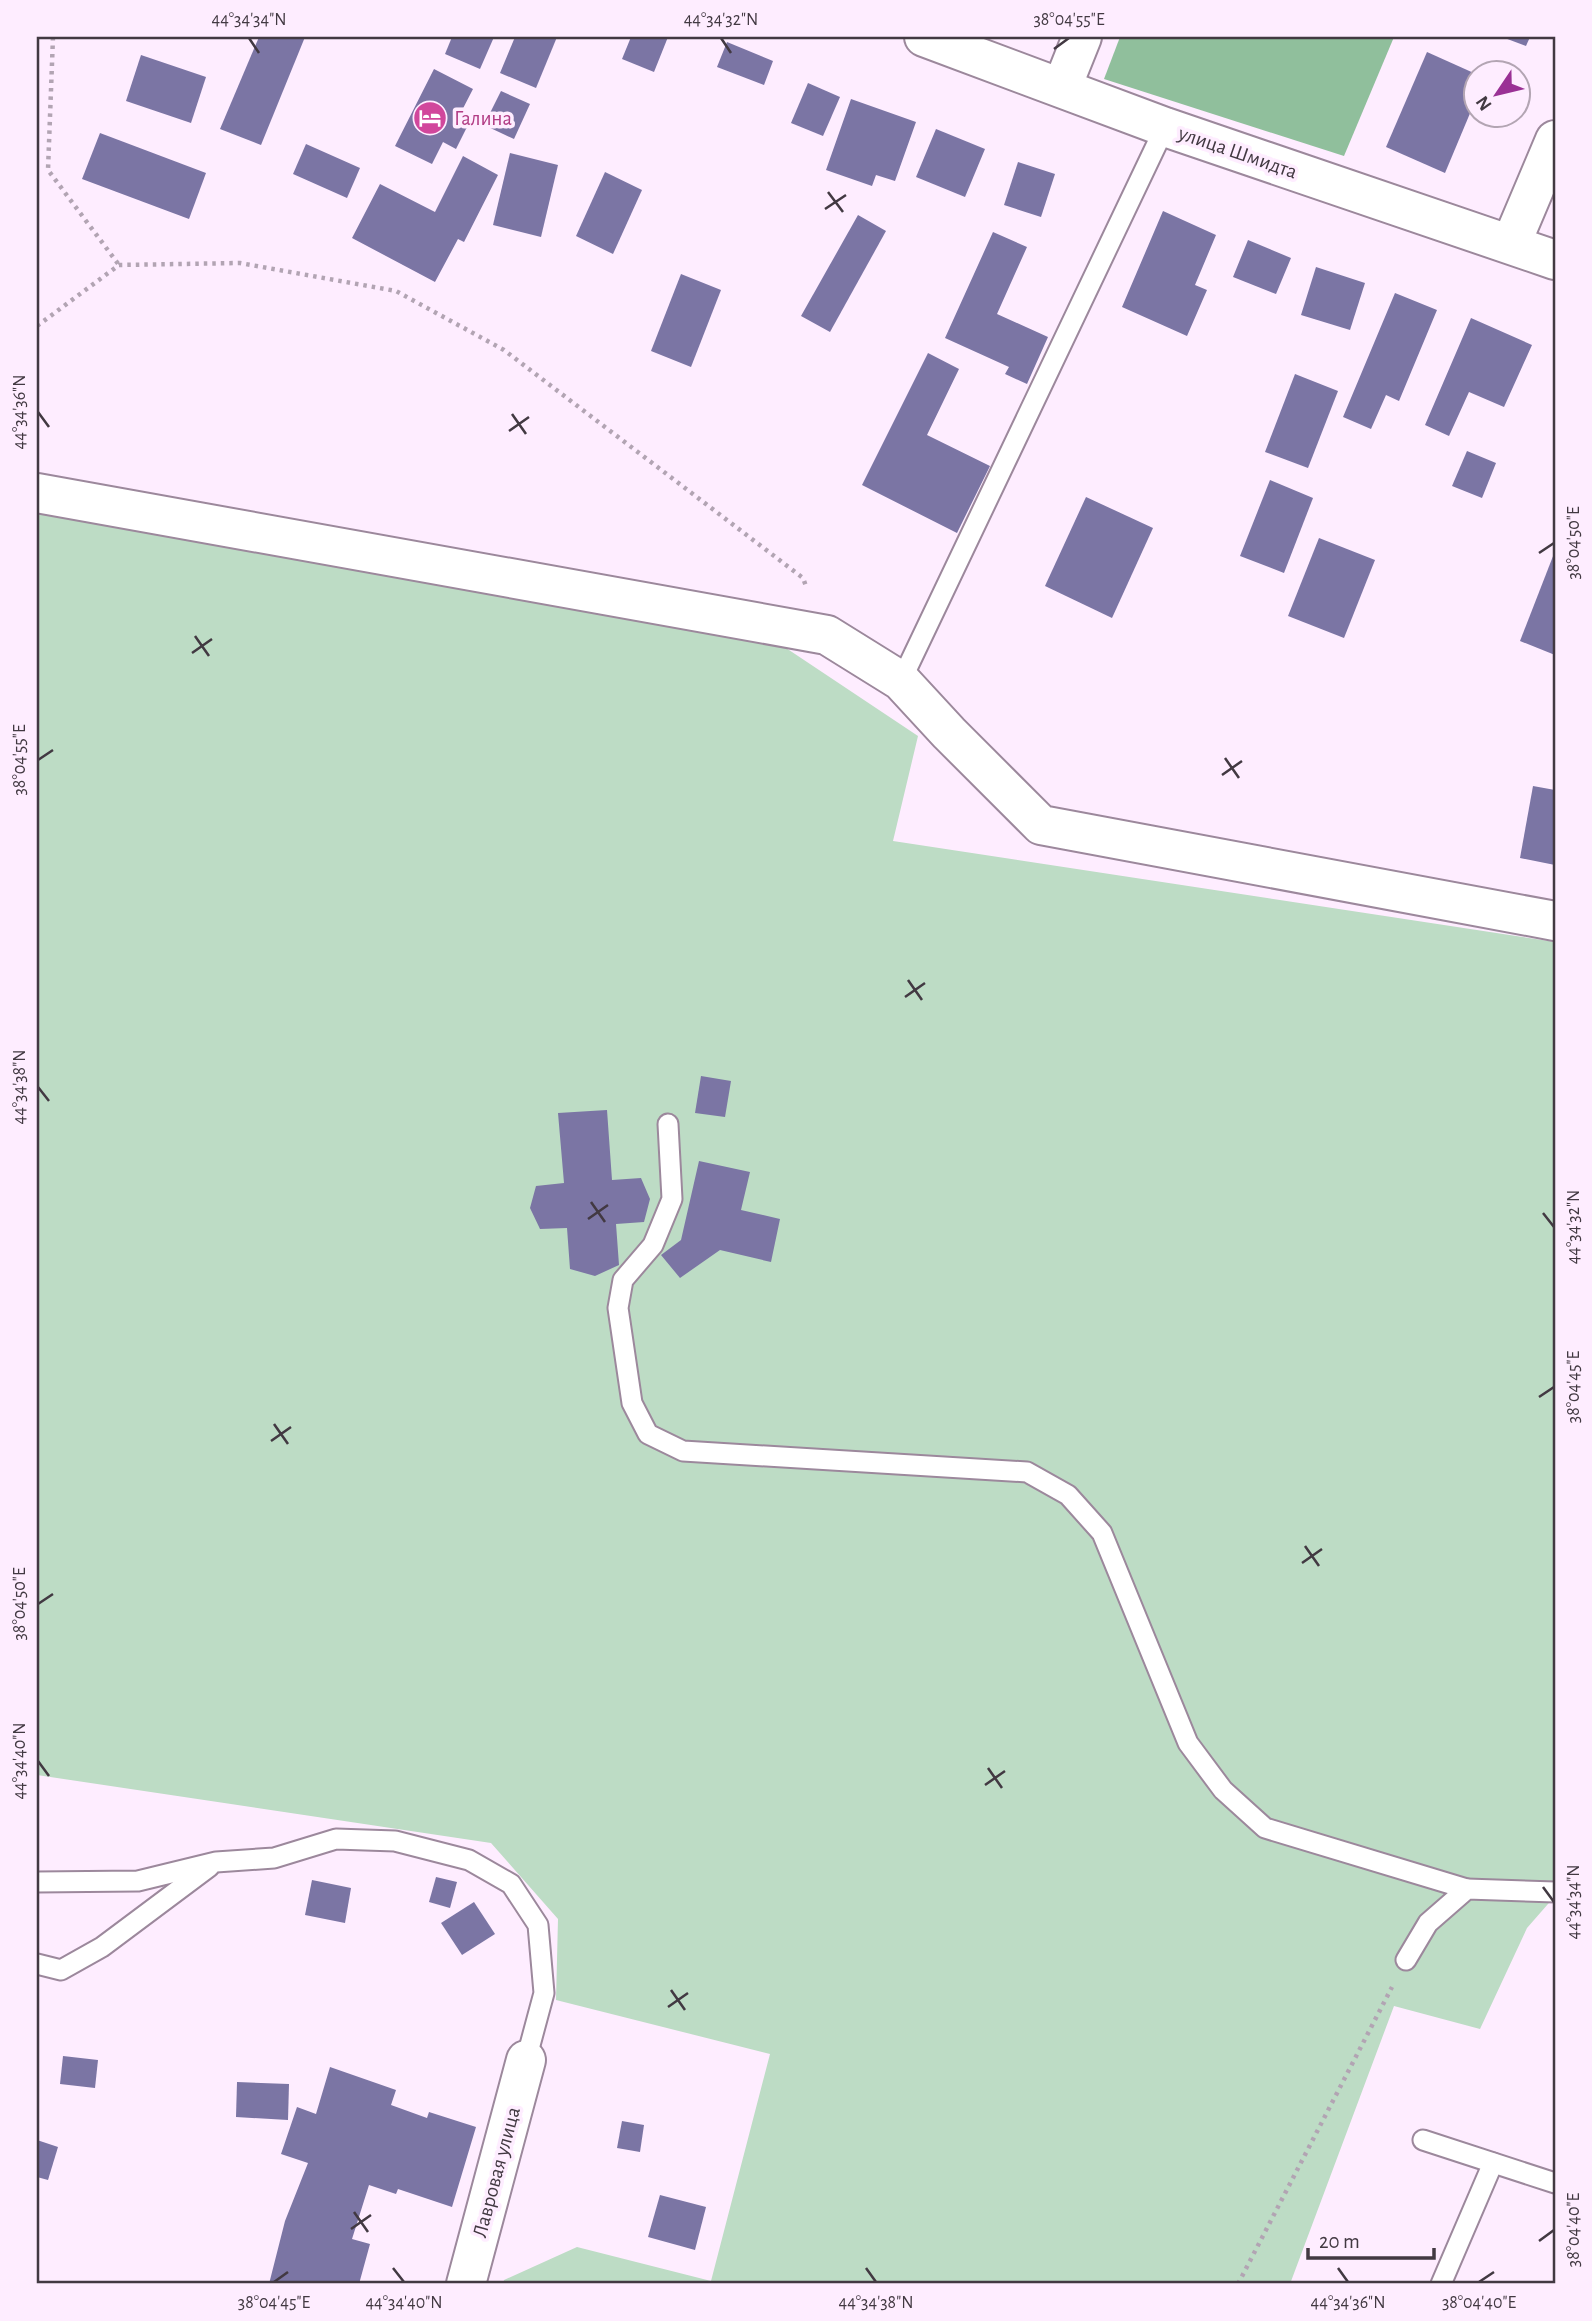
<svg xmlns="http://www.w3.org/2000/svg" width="1592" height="2321" font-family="'Alegreya Sans',sans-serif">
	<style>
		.green { fill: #bddcc5 }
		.forest { fill: #90bf9c }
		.building { fill: #7b75a4 }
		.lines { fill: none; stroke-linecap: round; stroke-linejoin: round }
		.service-casing { stroke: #9c889c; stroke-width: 23 }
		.minor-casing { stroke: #9c889c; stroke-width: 42 }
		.path { stroke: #b2a4b3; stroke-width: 4.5; stroke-dasharray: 3.5 5; stroke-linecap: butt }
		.service { stroke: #fff; stroke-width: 19 }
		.minor { stroke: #fff; stroke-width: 38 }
		.ticks { fill: none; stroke: #423942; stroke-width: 2.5 }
		.labels { text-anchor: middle; stroke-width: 7; stroke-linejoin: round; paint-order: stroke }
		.hotel-label { font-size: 21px; fill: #b23c85; stroke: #feedff; text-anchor: start }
		.street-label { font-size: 21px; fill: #423942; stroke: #feedff }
		.neatline { fill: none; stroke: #423942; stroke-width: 2.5 }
		.ticks-label { font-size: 18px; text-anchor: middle; fill: #423942 }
	</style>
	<rect width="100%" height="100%" fill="#feedff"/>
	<path class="green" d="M37 510 777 642 918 736 893 841 1555 942V1896L1527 1928 1480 2029 1394 2006 1290 2284H503L504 2280 577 2247 711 2281 770 2054 556 2000 558 1919 491 1843 37 1775Z"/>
	<path class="forest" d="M1120 37H1394L1344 156 1104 79Z"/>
	<g class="building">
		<path d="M259 37H305L261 145 220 129Z"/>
		<path d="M452 37H494L480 69 445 54Z"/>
		<path d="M515 37H557L536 88 500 73Z"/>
		<path d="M631 37H668L654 72 622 59Z"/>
		<path d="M1502 37H1530L1526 46Z"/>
		<path d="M727 42 773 61 764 85 717 67Z"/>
		<path d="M1427 52 1476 74V99L1445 173 1386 147Z"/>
		<path d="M141 55 206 77 191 123 126 101Z"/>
		<path d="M434 69 473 89 456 122 467 127 456 149 443 142 432 164 395 146Z"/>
		<path d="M808 83 840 97 823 136 791 123Z"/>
		<path d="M501 91 530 104 514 139 484 125Z"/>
		<path d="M851 99 916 122 895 181 876 175 872 186 826 170Z"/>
		<path d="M936 129 985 149 965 197 916 177Z"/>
		<path d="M100 133 206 173 189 219 82 179Z"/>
		<path d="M306 144 360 168 347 198 293 174Z"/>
		<path d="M510 153 558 165 541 237 493 225Z"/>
		<path d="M463 156 498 175 464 242 458 239 435 282 352 238 380 184 435 212Z"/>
		<path d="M1018 162 1055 174 1041 217 1004 205Z"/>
		<path d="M605 172 642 190 613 254 576 236Z"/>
		<path d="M1163 211 1216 235 1195 285 1207 290 1187 336 1122 307Z"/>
		<path d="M858 215 886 231 830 332 801 316Z"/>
		<path d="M993 232 1027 247 997 314 1048 337 1027 384 1005 374 1009 367 945 338Z"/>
		<path d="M1248 240 1291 258 1276 294 1233 277Z"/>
		<path d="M1316 267 1365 283 1350 330 1301 315Z"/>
		<path d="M681 274 721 290 691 367 651 351Z"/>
		<path d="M1395 293 1437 310 1399 401 1386 395 1371 429 1343 417Z"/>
		<path d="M1471 318 1532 345 1504 407 1469 392 1449 436 1425 425Z"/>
		<path d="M928 353 959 369 927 435 990 466 957 533 862 485Z"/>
		<path d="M1295 374 1338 391 1308 468 1265 452Z"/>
		<path d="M1467 451 1496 463 1482 498 1452 486Z"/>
		<path d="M1270 480 1313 498 1284 573 1240 556Z"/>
		<path d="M1086 497 1153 528 1112 618 1045 586Z"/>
		<path d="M1319 538 1375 560 1344 638 1288 616Z"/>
		<path d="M1555 551V655L1520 641Z"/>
		<path d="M1533 786 1555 790V865L1520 858Z"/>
		<path d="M701 1076 731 1081 725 1117 695 1113Z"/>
		<path d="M607 1110 612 1180 641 1178 650 1199 644 1222 616 1224 619 1265 595 1276 570 1269 567 1228 540 1229 530 1208 536 1186 564 1183 558 1113Z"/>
		<path d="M699 1161 750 1172 741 1210 780 1219 771 1262 720 1250 680 1278 661 1255 681 1240Z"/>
		<path d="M436 1877 457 1882 450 1908 429 1902Z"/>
		<path d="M312 1880 351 1888 345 1923 305 1915Z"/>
		<path d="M474 1902 495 1934 462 1955 441 1923Z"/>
		<path d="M63 2056 98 2060 95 2088 60 2084Z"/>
		<path d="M330 2067 396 2090 391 2105 427 2118 429 2112 476 2127 452 2207 398 2189 396 2194 369 2185 352 2239 370 2244 359 2284H269L285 2221 308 2163 281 2154 297 2107 316 2114Z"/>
		<path d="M237 2082 289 2084 288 2120 236 2117Z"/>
		<path d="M622 2121 644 2125 640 2152 617 2148Z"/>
		<path d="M37 2140 58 2147 48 2180 37 2177Z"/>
		<path d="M660 2195 706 2207 695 2250 648 2237Z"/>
	</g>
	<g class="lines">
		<g class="service-casing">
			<g id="service">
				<path d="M901 681 1165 127"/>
				<path d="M668 1124 672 1199 653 1245 623 1280 618 1308 632 1403 648 1434 683 1451 1027 1472 1068 1495 1102 1533 1188 1743 1223 1790 1265 1828 1467 1889"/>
				<path d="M37 1882 138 1881 216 1862 274 1858 336 1839 395 1841 469 1860 511 1884 538 1925 544 1993 526 2060"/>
				<path d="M1406 1960 1428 1923 1467 1889 1555 1892"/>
				<path d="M37 1964 61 1970 102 1947 209 1867"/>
				<path d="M1423 2140 1555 2183"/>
				<path d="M1441 2284 1493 2163"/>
			</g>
		</g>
		<g class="minor-casing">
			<g id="minor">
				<path d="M924 37 1165 127 1555 260"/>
				<path d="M1062 87 1082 37"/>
				<path d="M1511 244 1555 140"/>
				<path d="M37 493 827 635 901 681 949 733 1041 825 1555 921"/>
				<path d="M466 2284 526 2060"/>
			</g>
		</g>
		<g class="path">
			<path d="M53 37 48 170 119 265"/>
			<path d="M37 326 119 265 240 263 396 291 504 350 803 578 807 589"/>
			<path d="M1238 2284 1392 1987"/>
		</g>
		<use href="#service" class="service"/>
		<use href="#minor" class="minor"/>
	</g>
	<path class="ticks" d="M249 38 259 53M721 38 731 53M1054 49 1069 38M828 192 843 212M825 209 846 195M38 412 49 427M512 414 526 434M509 431 529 417M1539 553 1554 543M195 636 209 656M192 653 212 639M1225 758 1239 778M38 760 53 750M1222 775 1242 761M908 980 922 1000M905 997 925 983M38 1087 49 1101M591 1202 605 1222M1543 1213 1554 1227M588 1219 608 1205M1539 1397 1554 1387M274 1424 288 1444M271 1441 291 1427M1305 1546 1319 1566M1302 1563 1322 1549M38 1604 53 1594M38 1761 49 1776M988 1768 1002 1788M985 1785 1005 1771M1543 1887 1554 1902M671 1990 685 2010M668 2007 688 1993M354 2212 368 2232M351 2229 371 2215M1539 2241 1554 2230M393 2268 404 2282M866 2268 876 2282M1338 2268 1348 2282M274 2282 288 2272M1479 2282 1494 2272"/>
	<defs>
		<g id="hotel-disc" transform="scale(1.75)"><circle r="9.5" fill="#d1479c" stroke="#feedff"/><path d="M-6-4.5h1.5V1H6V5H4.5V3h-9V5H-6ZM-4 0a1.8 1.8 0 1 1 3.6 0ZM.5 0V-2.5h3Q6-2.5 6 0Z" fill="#fff"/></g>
	</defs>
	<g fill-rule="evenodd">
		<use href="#hotel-disc" x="430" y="118"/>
	</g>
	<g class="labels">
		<g class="hotel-label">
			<text x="454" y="125">Галина</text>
		</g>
		<g class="street-label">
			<text transform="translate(1238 152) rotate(19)" y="7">улица Шмидта</text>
			<text transform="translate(496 2172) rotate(-75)" y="7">Лавровая улица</text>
		</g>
	</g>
	<rect width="1592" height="2321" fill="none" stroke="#feedff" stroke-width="77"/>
	<g transform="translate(1497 94) rotate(235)"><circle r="33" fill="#feedff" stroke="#b3a5b3" stroke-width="2"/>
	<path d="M0-5L12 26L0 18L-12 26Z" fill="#9a3195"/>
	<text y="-10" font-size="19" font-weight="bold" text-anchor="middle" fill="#423942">N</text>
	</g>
	<path d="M1308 2248v10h126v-10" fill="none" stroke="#423942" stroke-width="3.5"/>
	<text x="1319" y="2248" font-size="21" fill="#423942" stroke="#feedff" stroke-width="5" paint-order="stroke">20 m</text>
	<rect x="38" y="38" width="1516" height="2244" class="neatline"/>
	<g class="ticks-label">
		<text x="249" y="25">44°34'34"N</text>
		<text x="721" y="25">44°34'32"N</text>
		<text x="1069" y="25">38°04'55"E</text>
		<text transform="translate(19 412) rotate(-90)" y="6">44°34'36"N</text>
		<text transform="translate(1573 543) rotate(-90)" y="6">38°04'50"E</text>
		<text transform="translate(19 760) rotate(-90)" y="6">38°04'55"E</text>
		<text transform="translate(19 1087) rotate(-90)" y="6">44°34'38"N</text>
		<text transform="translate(1573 1227) rotate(-90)" y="6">44°34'32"N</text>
		<text transform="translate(1573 1387) rotate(-90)" y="6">38°04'45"E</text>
		<text transform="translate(19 1604) rotate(-90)" y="6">38°04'50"E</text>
		<text transform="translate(19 1761) rotate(-90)" y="6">44°34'40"N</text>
		<text transform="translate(1573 1902) rotate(-90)" y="6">44°34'34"N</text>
		<text transform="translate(1573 2230) rotate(-90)" y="6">38°04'40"E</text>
		<text x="274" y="2308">38°04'45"E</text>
		<text x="404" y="2308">44°34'40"N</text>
		<text x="876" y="2308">44°34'38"N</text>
		<text x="1348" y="2308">44°34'36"N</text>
		<text x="1479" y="2308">38°04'40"E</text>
	</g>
</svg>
